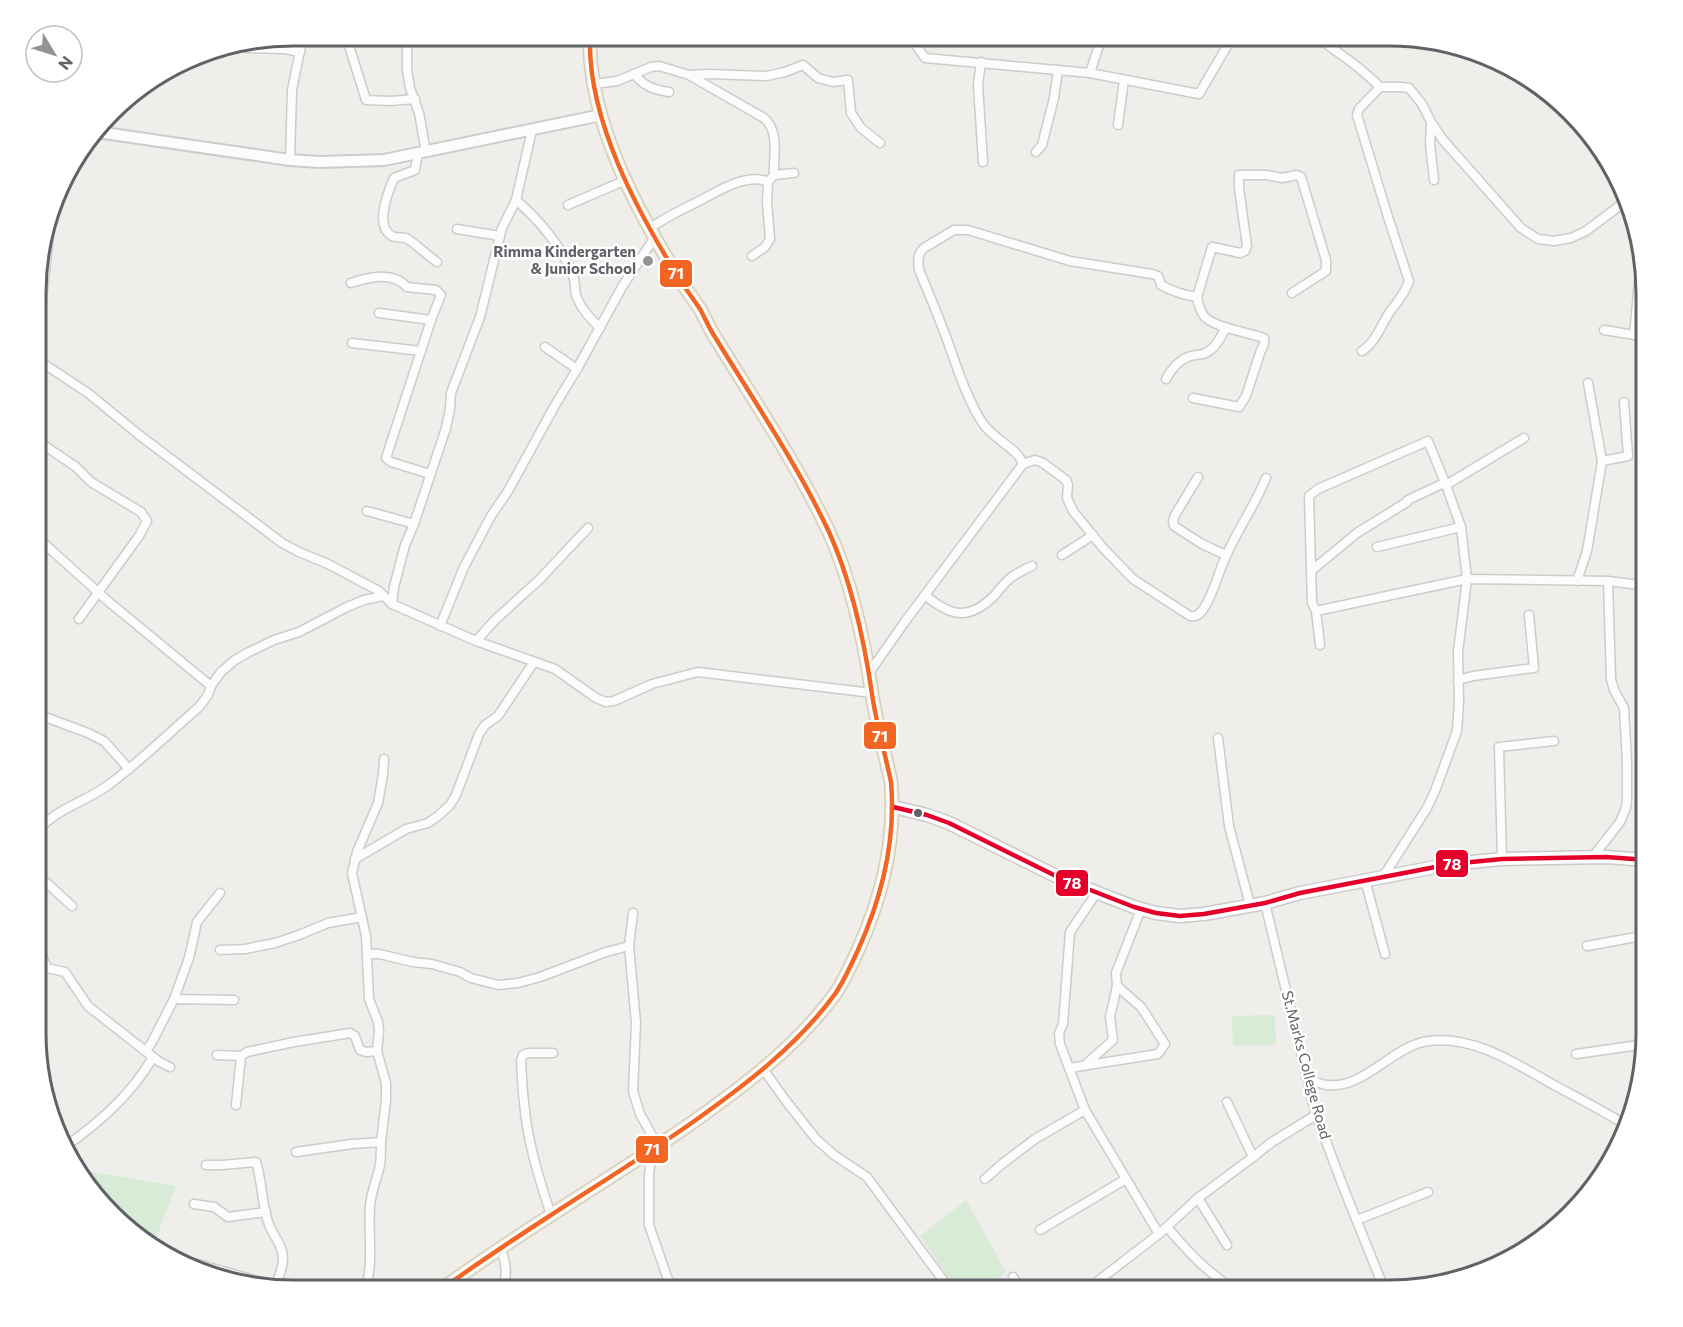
<svg xmlns="http://www.w3.org/2000/svg" width="1683" height="1327" font-family="Commissioner,sans-serif">
	<style>
		.green { fill: #d8ebd6 }
		.lines { fill: none; stroke-linecap: round; stroke-linejoin: round }
		.minor-casing { stroke: #cbcccc; stroke-width: 11 }
		.tertiary-casing { stroke: #cbcccc; stroke-width: 14 }
		.secondary-casing { stroke: #cacacb; stroke-width: 15 }
		.primary-casing { stroke: #d7ceb8; stroke-width: 15 }
		.minor { stroke: #fdfcfc; stroke-width: 8 }
		.tertiary { stroke: #fdfcfc; stroke-width: 10 }
		.secondary { stroke: #fdfcfc; stroke-width: 12 }
		.primary { stroke: #f4f2e9; stroke-width: 12 }
		.bus-1-casing { stroke: #fff; stroke-width: 9 }
		.bus-2-casing { stroke: #fff; stroke-width: 9 }
		.bus-1 { stroke: #e4002b; stroke-width: 4.5 }
		.bus-2 { stroke: #f26522; stroke-width: 4.5 }
		.poi-dot { fill: #919496; stroke: #fff; stroke-width: 2 }
		.bus-dot { fill: #5f6368; stroke: #fff; stroke-width: 2 }
		.labels { text-anchor: middle; stroke-width: 5; stroke-linejoin: round; paint-order: stroke }
		.poi-label { font-size: 15px; font-weight: bold; fill: #5f6368; stroke: #fff; text-anchor: end }
		.street-label { font-size: 15px; fill: #5f6368; stroke: #fff }
		.rim { fill: none; stroke: #5f6368; stroke-width: 3 }
		.line-badge { stroke: #fff; stroke-width: 2 }
		.badge-label { font-size: 16px; text-anchor: middle; font-weight: bold; fill: #fff }
	</style>
	<rect width="100%" height="100%" fill="#efeeea"/>
	<g class="green">
		<path d="M1275 1015 1276 1045 1233 1046 1232 1016Z"/>
		<path d="M80 1170 176 1186 153 1246 123 1227Z"/>
		<path d="M966 1200 1006 1272 979 1291H957L920 1236Z"/>
	</g>
	<g class="lines">
		<g class="minor-casing">
			<g id="minor">
				<path d="M346 36 366 100 390 101 415 99"/>
				<path d="M408 36 407 49V70L410 88 419 113 426 152"/>
				<path d="M914 36 916 45 925 58 1090 73 1199 94 1233 36"/>
				<path d="M1315 36C1338 52 1360 67 1380 87H1401L1409 88 1422 104 1431 122 1443 140 1521 228 1538 239 1554 241 1571 238 1586 231 1626 201"/>
				<path d="M246 48 285 49 300 52"/>
				<path d="M981 62 978 85 983 162"/>
				<path d="M1090 73 1102 36"/>
				<path d="M634 74C645 87 652 89 669 92"/>
				<path d="M689 75 764 118C780 131 773 157 774 175L768 182"/>
				<path d="M594 84 617 81 651 67 659 66 689 75 710 74 767 76 785 72 803 65 818 78 833 82 848 80 851 113 861 128 880 143"/>
				<path d="M1431 122 1430 144 1434 180"/>
				<path d="M1118 125 1124 80"/>
				<path d="M1036 152 1042 145 1054 98 1058 70"/>
				<path d="M418 153 415 170 394 178C388 192 374 226 392 236 396 238 402 237 406 238 415 243 428 256 437 262"/>
				<path d="M290 160 292 90 303 36"/>
				<path d="M774 175 794 173"/>
				<path d="M516 200C538 219 556 240 569 266 570 270 573 275 574 279 576 286 574 292 577 298 582 310 591 319 600 328"/>
				<path d="M568 205 626 180"/>
				<path d="M650 228C666 217 683 209 701 200 718 191 748 172 768 182L767 202 770 239 765 247 752 256"/>
				<path d="M457 229 500 236"/>
				<path d="M351 283C369 277 393 271 407 287L436 290 441 295 431 320 386 458 391 462 430 474"/>
				<path d="M1197 297 1212 247 1240 253 1245 251 1247 246 1239 188V175H1267L1282 178 1297 175 1301 177 1326 260V271L1292 293"/>
				<path d="M379 313 431 320"/>
				<path d="M1604 330 1647 337"/>
				<path d="M1634 335 1639 282"/>
				<path d="M38 336 50 224"/>
				<path d="M352 343 421 351"/>
				<path d="M545 347 577 369"/>
				<path d="M1362 351C1375 343 1381 326 1389 313 1397 302 1405 294 1409 281L1388 217 1357 115 1359 109 1380 87"/>
				<path d="M38 360 88 393 138 434 282 543 299 552 328 564 379 591 392 604 476 641 555 669 596 698 606 702 614 701 652 684 698 672 872 693"/>
				<path d="M1166 379C1171 369 1180 359 1191 356 1197 354 1203 356 1209 351 1217 346 1222 335 1226 327"/>
				<path d="M38 441 76 467 91 482 141 512 147 521 139 536 79 619"/>
				<path d="M1602 461 1628 456 1624 402"/>
				<path d="M1023 464 1035 460 1043 463 1066 480 1068 485 1067 498 1073 511 1103 548 1133 579 1190 616C1197 617 1200 614 1204 608 1214 593 1218 573 1226 556 1238 529 1255 505 1266 478"/>
				<path d="M1198 477 1175 515 1173 521 1174 526 1202 544 1226 555"/>
				<path d="M367 511 414 524"/>
				<path d="M38 538 109 602 211 686"/>
				<path d="M1377 547 1461 527"/>
				<path d="M1062 555 1093 535"/>
				<path d="M1311 571 1357 533 1407 502 1408 500 1444 483 1446 485 1524 438"/>
				<path d="M1577 581 1587 551 1602 461 1588 383"/>
				<path d="M1608 581 1647 586"/>
				<path d="M925 595C951 617 969 621 995 595 999 590 1003 585 1007 581 1014 574 1023 570 1032 566"/>
				<path d="M392 604 394 587 405 545 414 524 446 428 450 409 451 393 480 317 502 228 516 200 532 130"/>
				<path d="M1316 611 1467 579 1608 581 1611 679 1614 690 1624 708 1627 762V799L1626 808 1620 822 1592 858"/>
				<path d="M440 626 464 567 491 516 508 491 554 407 577 369 622 287 655 237"/>
				<path d="M476 641 495 620 540 579 588 528"/>
				<path d="M1320 645 1316 611 1312 603 1309 496 1318 489 1428 441 1446 485 1461 527 1467 579 1458 652 1459 702 1457 731 1435 791 1427 808 1383 877"/>
				<path d="M869 673 904 623 1023 464C1018 449 994 439 984 425 970 406 958 371 950 348 941 322 930 296 919 270 918 261 917 254 924 248L954 230H968L1070 261 1152 274 1158 276 1161 285C1173 292 1184 295 1197 297 1198 303 1200 310 1204 316 1212 327 1250 333 1264 338 1265 343 1264 346 1261 350L1246 396 1239 407 1193 398"/>
				<path d="M1458 680 1473 676 1534 668 1529 615"/>
				<path d="M37 721 41 717H45L88 733 104 741 129 769"/>
				<path d="M1218 738 1229 826 1250 905"/>
				<path d="M37 831C58 807 87 802 111 783 142 760 170 732 199 707L208 695 211 686 221 672 235 660 249 652 274 640 299 632 347 607 364 600 383 596"/>
				<path d="M355 859 406 829 428 823 438 816 450 805 456 795 479 734 485 725 498 716 534 662"/>
				<path d="M1502 859 1499 747 1554 741"/>
				<path d="M37 874 72 906"/>
				<path d="M1365 880 1385 954"/>
				<path d="M1097 892 1070 932 1063 1024 1059 1033 1060 1044 1085 1110 1159 1234"/>
				<path d="M1265 903 1316 1115 1344 1189 1385 1291"/>
				<path d="M633 913 629 946 636 1023 633 1091 640 1114 658 1146"/>
				<path d="M37 944 47 968 65 972 88 1006 158 1061 170 1067"/>
				<path d="M1587 946 1647 935"/>
				<path d="M220 950 245 949 275 943 299 935 328 923 362 917"/>
				<path d="M367 954H379L413 962 432 964 460 972 471 978 498 985 518 983 540 977 606 952 629 946"/>
				<path d="M174 999 189 958 197 922 220 893"/>
				<path d="M146 1051 152 1042 174 999 234 1000"/>
				<path d="M1576 1054 1646 1044"/>
				<path d="M217 1055 241 1056"/>
				<path d="M1085 1065 1113 1040 1110 1017 1117 986"/>
				<path d="M1069 1068 1158 1054 1165 1044 1141 1007 1117 986 1116 973 1141 909"/>
				<path d="M763 1069 786 1101 816 1139 834 1155 867 1177 951 1291"/>
				<path d="M1307 1078C1314 1081 1321 1085 1328 1085 1364 1089 1393 1046 1428 1041 1473 1035 1515 1063 1552 1084 1578 1098 1604 1111 1629 1127"/>
				<path d="M1227 1102 1253 1157"/>
				<path d="M236 1105 241 1056 247 1052 294 1042 350 1033 355 1036 360 1050 366 1052 377 1051"/>
				<path d="M381 1142 386 1100V1083L377 1051 379 1031 378 1022 369 999 366 936 352 873 357 852 378 803 383 774 384 759"/>
				<path d="M63 1148C98 1124 132 1094 153 1057"/>
				<path d="M652 1151 649 1174V1225L672 1291"/>
				<path d="M296 1152 352 1144 381 1142C381 1150 381 1158 380 1165 377 1179 371 1192 370 1206 368 1235 374 1263 365 1291"/>
				<path d="M206 1165H222L256 1162C263 1182 261 1208 270 1227 274 1237 283 1246 283 1258 283 1269 278 1280 273 1290"/>
				<path d="M985 1179 1002 1164 1035 1139 1085 1110"/>
				<path d="M1198 1198 1227 1245"/>
				<path d="M194 1204 214 1207 228 1217 266 1212"/>
				<path d="M551 1215C539 1179 527 1140 524 1102 522 1088 522 1074 521 1060L523 1055 528 1053H553"/>
				<path d="M1357 1220 1428 1192"/>
				<path d="M1167 1227C1188 1252 1208 1273 1236 1291"/>
				<path d="M1040 1230 1126 1179"/>
				<path d="M500 1248C507 1263 507 1274 503 1291"/>
				<path d="M176 1260 198 1264 275 1286"/>
				<path d="M193 1270 202 1273"/>
				<path d="M1013 1277 1020 1291"/>
				<path d="M1103 1278 1109 1291"/>
				<path d="M1085 1291 1159 1234 1198 1198 1253 1157 1272 1142 1316 1115"/>
			</g>
		</g>
		<g class="tertiary-casing">
			<path id="tertiary" d="M97 132 290 160 320 162 384 160 601 115"/>
		</g>
		<g class="secondary-casing">
			<path id="secondary" d="M893 807 927 815 949 823 1062 879 1134 907 1156 913 1180 916 1204 914 1265 903 1300 893 1451 864 1502 859 1606 857 1647 860"/>
		</g>
		<g class="primary-casing">
			<path id="primary" d="M439 1291C475 1265 511 1241 548 1217 597 1185 646 1155 693 1122 745 1085 797 1046 835 994 844 981 851 965 858 950 882 897 896 840 891 782 885 753 876 723 872 694 864 639 852 583 829 532 797 464 754 401 715 337 709 328 705 318 700 309 694 300 688 292 682 283 638 213 587 120 590 36"/>
		</g>
		<use href="#minor" class="minor"/>
		<use href="#tertiary" class="tertiary"/>
		<use href="#secondary" class="secondary"/>
		<use href="#primary" class="primary"/>
		<g class="bus-1-casing">
			<path id="bus-1" d="M893 807 927 815 949 823 1062 879 1134 907 1156 913 1180 916 1204 914 1265 903 1300 893 1451 864 1502 859 1606 857 1647 860"/>
		</g>
		<g class="bus-2-casing">
			<path id="bus-2" d="M439 1291C475 1265 511 1241 548 1217 597 1185 646 1155 693 1122 745 1085 797 1046 835 994 844 981 851 965 858 950 882 897 896 840 891 782 885 753 876 723 872 694 864 639 852 583 829 532 797 464 754 401 715 337 709 328 705 318 700 309 694 300 688 292 682 283 638 213 587 120 590 36"/>
		</g>
		<use href="#bus-1" class="bus-1"/>
		<use href="#bus-2" class="bus-2"/>
	</g>
	<circle class="poi-dot" cx="648" cy="261" r="6"/>
	<circle class="bus-dot" cx="918" cy="813" r="5"/>
	<g class="labels">
		<g class="poi-label">
			<text x="636" y="257">Rimma Kindergarten<tspan x="636" dy="17">&amp; Junior School</tspan></text>
		</g>
		<g class="street-label">
			<text transform="translate(1306 1065) rotate(75)" y="5">St.Marks College Road</text>
		</g>
	</g>
	<path d="M0 0H1683V1327H0ZM293 46H1389A247 247 0 0 1 1636 293V1033A247 247 0 0 1 1389 1280H293A247 247 0 0 1 46 1033V293A247 247 0 0 1 293 46Z" fill="#fff" fill-rule="evenodd"/>
	<path class="rim" d="M293 46H1389A247 247 0 0 1 1636 293V1033A247 247 0 0 1 1389 1280H293A247 247 0 0 1 46 1033V293A247 247 0 0 1 293 46Z"/>
	<g class="line-badge">
		<rect x="659" y="259" width="34" height="29" rx="6" fill="#f26522"/>
		<rect x="863" y="721" width="34" height="29" rx="6" fill="#f26522"/>
		<rect x="1435" y="849" width="34" height="29" rx="6" fill="#e4002b"/>
		<rect x="1055" y="869" width="34" height="28" rx="6" fill="#e4002b"/>
		<rect x="635" y="1135" width="34" height="29" rx="6" fill="#f26522"/>
	</g>
	<g class="badge-label">
		<text x="676" y="279">71</text>
		<text x="880" y="742">71</text>
		<text x="1452" y="870">78</text>
		<text x="1072" y="889">78</text>
		<text x="652" y="1155">71</text>
	</g>
	<g transform="translate(54 54) rotate(128)"><circle r="28" fill="#ffffff" stroke="#bfc1c3" stroke-width="1.5"/>
	<path d="M0-4.5L10 22L0 15L-10 22Z" fill="#919496"/>
	<text y="-9" font-size="16" font-weight="bold" text-anchor="middle" fill="#5f6368">N</text>
	</g>
</svg>
